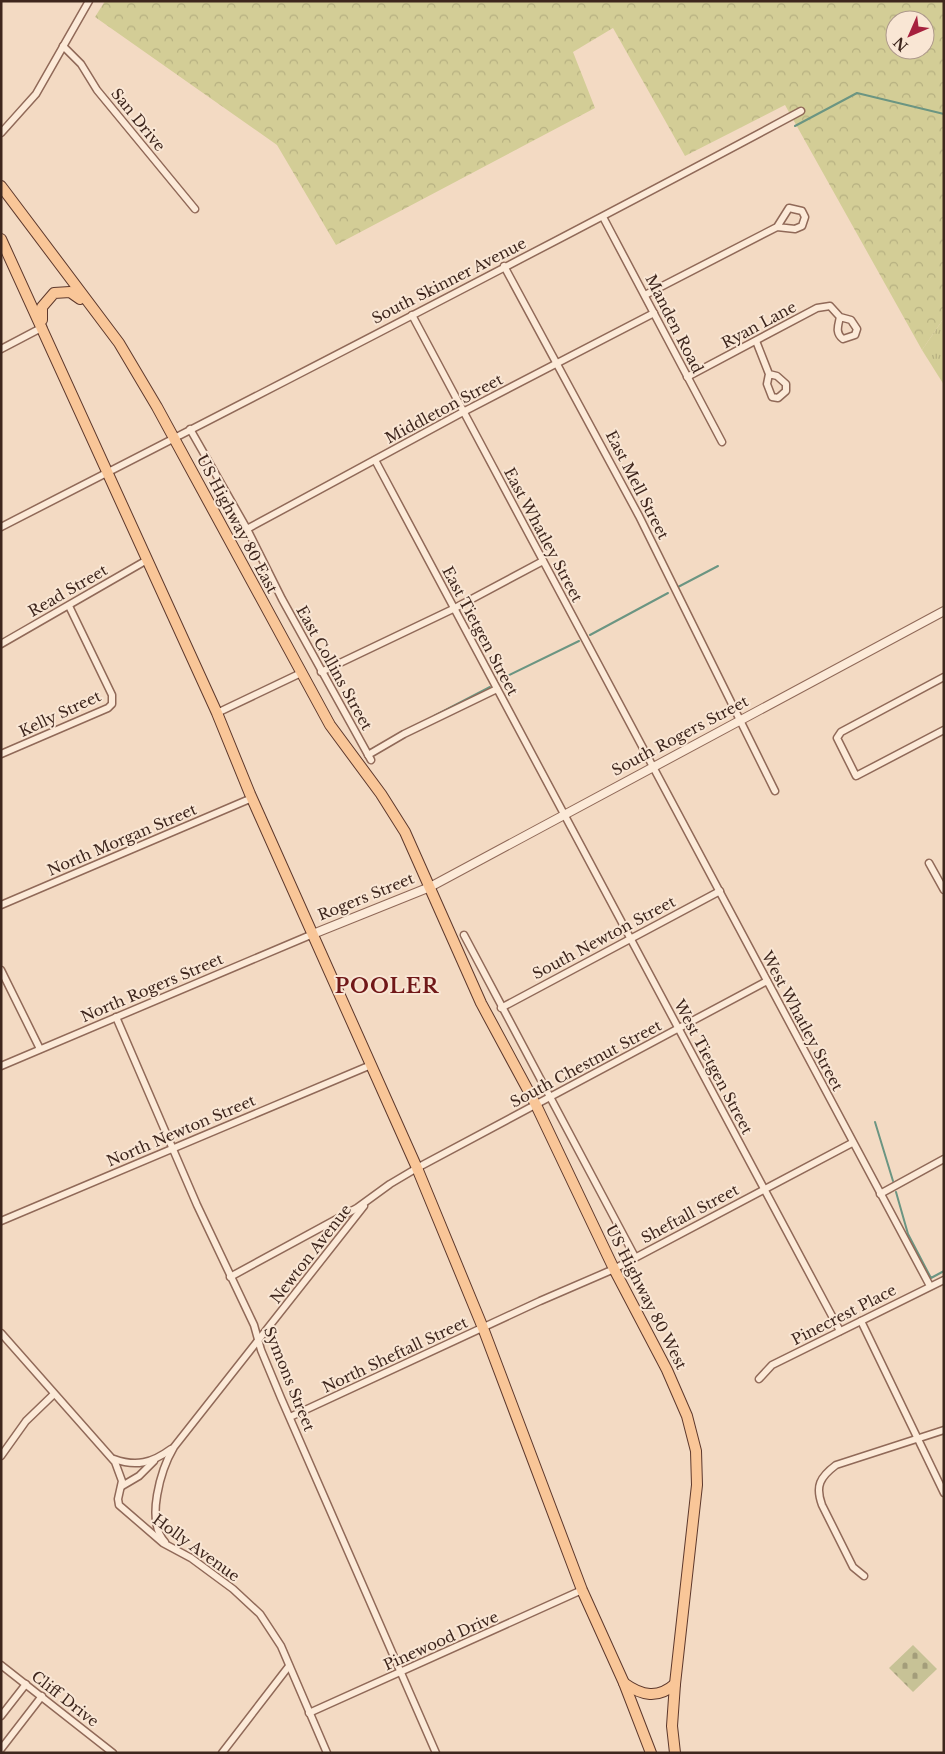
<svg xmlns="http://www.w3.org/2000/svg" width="945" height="1754" font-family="'Libre Baskerville',serif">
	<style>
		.forest { fill: url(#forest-crowns); fill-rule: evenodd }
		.cemetery { fill: url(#cemetery-stones) }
		.park { fill: url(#park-tufts) }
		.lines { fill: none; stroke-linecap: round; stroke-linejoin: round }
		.stream { stroke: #6b9582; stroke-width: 2 }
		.minor-casing { stroke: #906958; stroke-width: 9 }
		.tertiary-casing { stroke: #906958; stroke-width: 10 }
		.primary-casing { stroke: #5d382c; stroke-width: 12 }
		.minor { stroke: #fcead8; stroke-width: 6 }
		.tertiary { stroke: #fcead8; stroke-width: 8 }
		.primary { stroke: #f9c698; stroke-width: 10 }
		.labels { text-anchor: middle; stroke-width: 4; stroke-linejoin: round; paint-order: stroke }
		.street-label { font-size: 15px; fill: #3e261d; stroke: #f9e6d4 }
		.district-label { font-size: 20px; font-weight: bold; letter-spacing: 1px; fill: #701818; stroke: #f9e6d4 }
	</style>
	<defs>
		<pattern id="forest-crowns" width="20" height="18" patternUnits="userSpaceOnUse" patternTransform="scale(1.25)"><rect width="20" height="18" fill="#d3cd96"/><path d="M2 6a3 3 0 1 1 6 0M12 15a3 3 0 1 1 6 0" fill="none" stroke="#b6b081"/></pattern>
		<pattern id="cemetery-stones" width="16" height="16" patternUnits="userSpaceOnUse" patternTransform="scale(1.25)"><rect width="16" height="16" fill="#c7c296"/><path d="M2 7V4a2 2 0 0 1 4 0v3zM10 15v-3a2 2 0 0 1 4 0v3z" fill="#a39d7a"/></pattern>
		<pattern id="park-tufts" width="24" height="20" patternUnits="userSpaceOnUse" patternTransform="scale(1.25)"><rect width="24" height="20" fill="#d3cd96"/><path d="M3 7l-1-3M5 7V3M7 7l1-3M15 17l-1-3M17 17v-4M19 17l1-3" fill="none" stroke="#b6b081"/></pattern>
	</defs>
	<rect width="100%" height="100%" fill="#f3dac3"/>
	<path class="forest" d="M105 1H944V318L922 350 785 105 685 156 613 28 573 52 595 108 336 245 277 145 95 17ZM895 20H925V50H895Z"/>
	<path class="cemetery" d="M913 1645 937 1669 913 1692 889 1668Z"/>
	<path class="park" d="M944 318V385L922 350Z"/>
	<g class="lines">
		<g class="stream">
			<path d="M795 126 857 93 944 114"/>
			<path d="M678 587 718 566"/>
			<path d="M590 635 668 593"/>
			<path d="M501 679 579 641"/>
			<path d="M434 716 490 687"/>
			<path d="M370 750 379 745"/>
			<path d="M875 1122 893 1181"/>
			<path d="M896 1192 908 1234 931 1278 944 1271"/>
		</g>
		<g class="minor-casing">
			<g id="minor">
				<path d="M63 46 81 64 97 90 195 209"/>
				<path d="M1 133 36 94 89 1"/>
				<path d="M603 217 722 442"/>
				<path d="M504 266 639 516 775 791"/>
				<path d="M645 295 777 227 789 208 802 211 805 217 802 226 795 229 777 227"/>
				<path d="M412 315 930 1286"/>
				<path d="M756 341 769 374 767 384 772 397 778 398 786 391V384L777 376 769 374"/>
				<path d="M1 349 43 327"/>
				<path d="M687 377 817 308 830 306 840 317C838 326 835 333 843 339L855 335 857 329 851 320 840 317"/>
				<path d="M190 429 247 529 282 599 371 760"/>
				<path d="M375 460 840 1331"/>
				<path d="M1 527C269 390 536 253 801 111"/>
				<path d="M247 529 463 412 654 313"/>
				<path d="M1 644 147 560"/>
				<path d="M321 672 453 609 543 561"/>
				<path d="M944 677 841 732 837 738 856 776 944 730"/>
				<path d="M217 713 301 673"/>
				<path d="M1 754 108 708 112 704V695L69 606"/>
				<path d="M368 755 404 734 497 689"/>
				<path d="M929 863 944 890"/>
				<path d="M1 905 252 798"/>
				<path d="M464 935 635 1257"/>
				<path d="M1 970 40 1049"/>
				<path d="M501 1008 720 891"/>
				<path d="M116 1017 197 1205 254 1325 261 1350 281 1398 436 1753"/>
				<path d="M1 1066 313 934"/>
				<path d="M880 1194 944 1159"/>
				<path d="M1 1221 371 1065"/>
				<path d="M230 1277 357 1208 390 1184 417 1168 767 981"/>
				<path d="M861 1321 944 1493"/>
				<path d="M1 1333 115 1462 122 1481 118 1499 119 1505 163 1543 191 1558 233 1589 260 1614 281 1646 327 1753"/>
				<path d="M759 1379 772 1365 944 1280"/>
				<path d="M290 1417 540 1301 614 1269 852 1143"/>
				<path d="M1 1456 26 1421 54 1394"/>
				<path d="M114 1459C136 1467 152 1463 171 1449"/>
				<path d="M122 1486 139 1476 154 1461"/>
				<path d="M165 1542C145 1521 161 1469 174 1447L364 1206"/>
				<path d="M864 1576 853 1567 822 1505C815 1486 820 1477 836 1465L944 1430"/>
				<path d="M1 1665 113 1753"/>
				<path d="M309 1713 582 1590"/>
				<path d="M1 1716 26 1684"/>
				<path d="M1 1749 42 1696"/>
				<path d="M222 1753 289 1666"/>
			</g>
		</g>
		<g class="tertiary-casing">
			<path id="tertiary" d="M313 934 430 887 944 611"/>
		</g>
		<g class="primary-casing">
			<g id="primary">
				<path d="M1 186 119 343 157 407 330 725 381 794 405 832 481 1003 536 1105 614 1269 667 1370 687 1416 696 1451 697 1485 675 1684 672 1726 675 1753"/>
				<path d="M1 239 217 713 250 794 417 1168 483 1328 582 1590 624 1683 651 1753"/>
				<path d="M42 320V307L54 293 70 292 80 299"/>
				<path d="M624 1683C642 1696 658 1699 675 1684"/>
			</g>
		</g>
		<use href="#minor" class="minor"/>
		<use href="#tertiary" class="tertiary"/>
		<use href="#primary" class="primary"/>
	</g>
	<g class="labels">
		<g class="street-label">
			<text transform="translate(138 120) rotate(51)" y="5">San Drive</text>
			<text transform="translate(449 281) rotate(-27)" y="5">South Skinner Avenue</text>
			<text transform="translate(674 324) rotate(63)" y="5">Manden Road</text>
			<text transform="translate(759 325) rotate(-28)" y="5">Ryan Lane</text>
			<text transform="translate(444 409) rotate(-28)" y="5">Middleton Street</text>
			<text transform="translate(637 485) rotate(63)" y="5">East Mell Street</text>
			<text transform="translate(237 524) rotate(62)" y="5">US Highway 80 East</text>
			<text transform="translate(543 535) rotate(62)" y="5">East Whatley Street</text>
			<text transform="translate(68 591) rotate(-30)" y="5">Read Street</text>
			<text transform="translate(480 631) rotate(62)" y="5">East Tietgen Street</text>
			<text transform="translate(334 668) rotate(61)" y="5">East Collins Street</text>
			<text transform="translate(60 714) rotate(-25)" y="5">Kelly Street</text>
			<text transform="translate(680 736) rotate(-28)" y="5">South Rogers Street</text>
			<text transform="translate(122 840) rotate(-23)" y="5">North Morgan Street</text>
			<text transform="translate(366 897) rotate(-22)" y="5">Rogers Street</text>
			<text transform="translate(604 938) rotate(-28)" y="5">South Newton Street</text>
			<text transform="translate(152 988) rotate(-23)" y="5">North Rogers Street</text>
			<text transform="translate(802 1021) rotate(62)" y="5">West Whatley Street</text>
			<text transform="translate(586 1064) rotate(-28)" y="5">South Chestnut Street</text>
			<text transform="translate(713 1067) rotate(62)" y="5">West Tietgen Street</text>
			<text transform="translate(181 1131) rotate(-23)" y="5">North Newton Street</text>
			<text transform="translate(690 1214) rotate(-28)" y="5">Sheftall Street</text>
			<text transform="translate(311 1254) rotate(-52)" y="5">Newton Avenue</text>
			<text transform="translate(646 1297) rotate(63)" y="5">US Highway 80 West</text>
			<text transform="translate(844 1315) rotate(-27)" y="5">Pinecrest Place</text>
			<text transform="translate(395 1355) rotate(-25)" y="5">North Sheftall Street</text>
			<text transform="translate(289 1379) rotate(68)" y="5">Symons Street</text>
			<text transform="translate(196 1548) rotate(36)" y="5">Holly Avenue</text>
			<text transform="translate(441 1641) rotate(-24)" y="5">Pinewood Drive</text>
			<text transform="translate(65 1699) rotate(38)" y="5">Cliff Drive</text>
		</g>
		<g class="district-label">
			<text x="387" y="993">POOLER</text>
		</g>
	</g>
	<rect width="945" height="1754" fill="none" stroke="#3e261d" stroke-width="5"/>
	<g transform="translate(910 35) rotate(225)"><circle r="24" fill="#f9e6d4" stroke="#ae998b"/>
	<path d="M0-4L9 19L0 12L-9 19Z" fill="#a6213e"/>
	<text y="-8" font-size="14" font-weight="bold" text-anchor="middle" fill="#3e261d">N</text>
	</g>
</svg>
